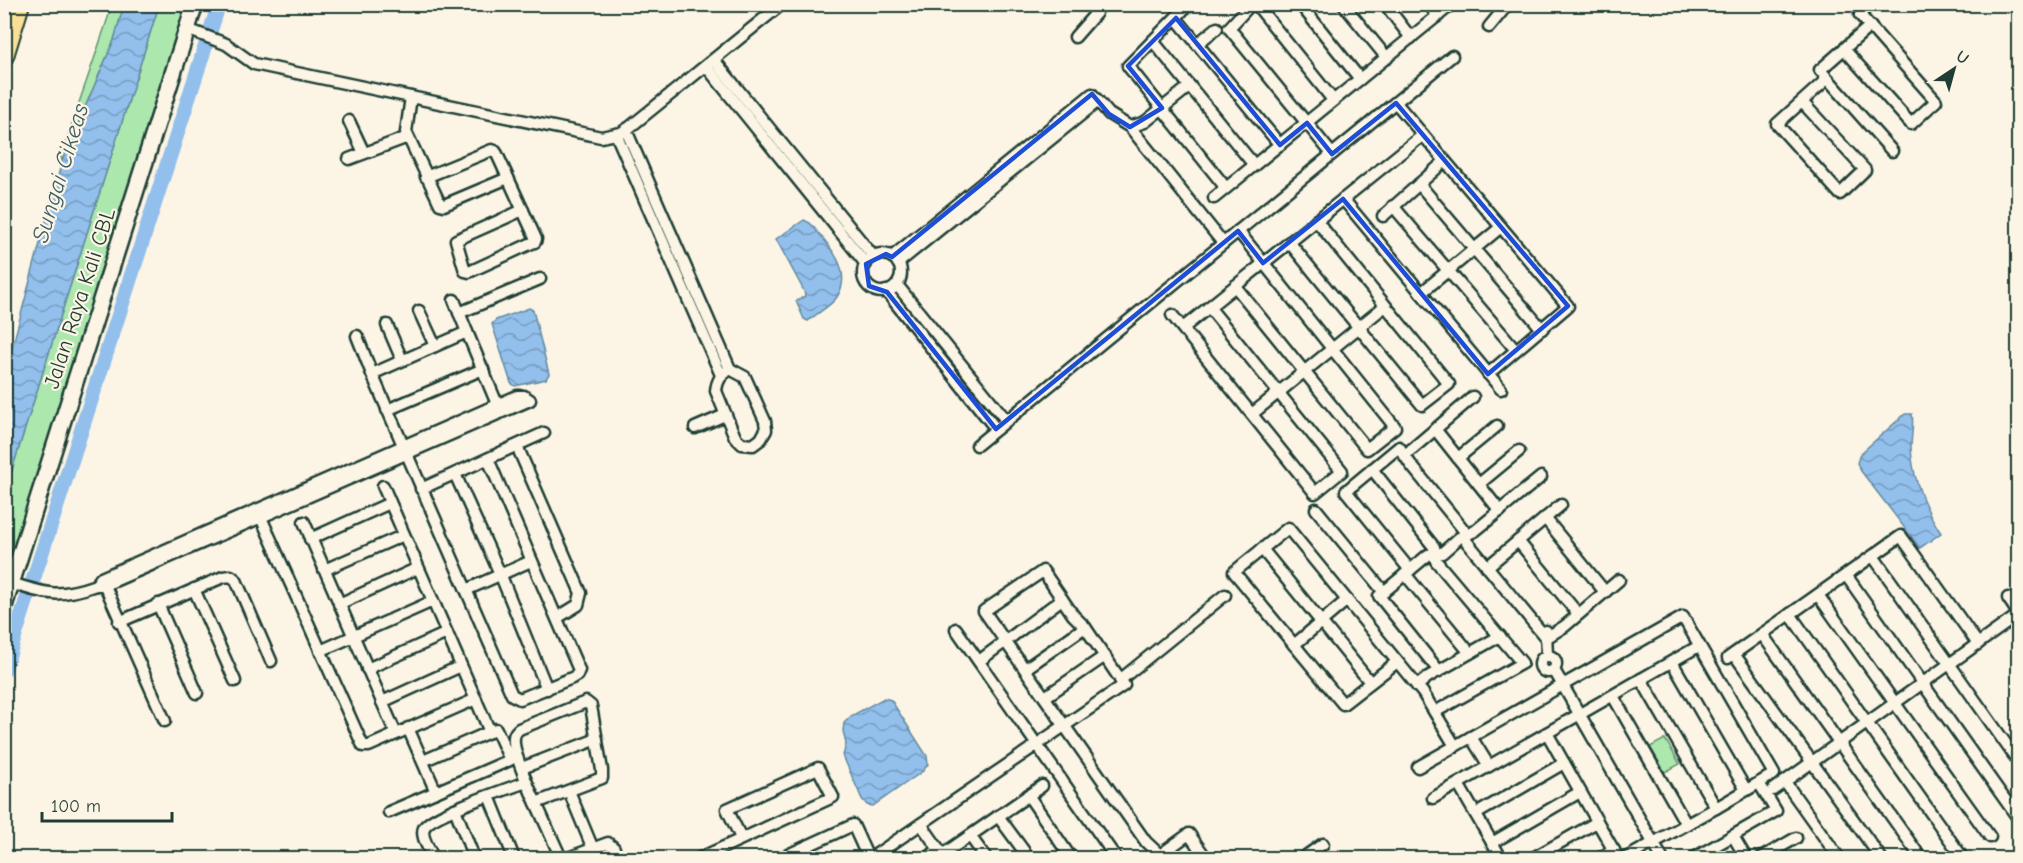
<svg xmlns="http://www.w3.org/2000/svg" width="2023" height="863" font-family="'Comic Neue',sans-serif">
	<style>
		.green { fill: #ace8ae; stroke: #669271; stroke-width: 1.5 }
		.water { fill: url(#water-waves); stroke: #648ba2; stroke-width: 1.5 }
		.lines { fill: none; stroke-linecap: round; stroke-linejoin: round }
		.river { stroke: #92bfec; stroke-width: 15 }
		.street-casing { stroke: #1f3d34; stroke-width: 15 }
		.secondary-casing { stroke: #1f3d34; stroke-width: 20 }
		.highway-casing { stroke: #1f3d34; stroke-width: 22 }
		.street { stroke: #fcf5e5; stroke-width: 10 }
		.secondary { stroke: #fcf5e5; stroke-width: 15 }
		.highway { stroke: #fadf96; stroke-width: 18 }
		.marked { fill: none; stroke: #1d4ed8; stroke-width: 4.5; stroke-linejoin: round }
		.labels { text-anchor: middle; stroke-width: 4.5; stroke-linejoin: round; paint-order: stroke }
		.street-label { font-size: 22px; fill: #1f3d34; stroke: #fcf5e5 }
		.water-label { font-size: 24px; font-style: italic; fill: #3c5e62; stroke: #fcf5e5 }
	</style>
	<defs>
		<pattern id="water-waves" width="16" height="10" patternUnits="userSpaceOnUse" patternTransform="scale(1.5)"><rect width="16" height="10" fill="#92bfec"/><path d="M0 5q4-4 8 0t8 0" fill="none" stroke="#779cc0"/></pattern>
	</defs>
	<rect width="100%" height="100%" fill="#fcf5e5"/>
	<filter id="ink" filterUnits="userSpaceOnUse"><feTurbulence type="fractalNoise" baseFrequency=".0167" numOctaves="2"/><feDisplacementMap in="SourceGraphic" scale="12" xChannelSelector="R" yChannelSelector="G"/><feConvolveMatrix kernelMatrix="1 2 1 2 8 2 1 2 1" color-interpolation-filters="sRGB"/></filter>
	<g filter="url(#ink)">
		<g class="green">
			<path d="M112 5H124L114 40 62 161 61 157C77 106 96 56 112 5Z"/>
			<path d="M159 5H195L5 612V492Z"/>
			<path d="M1665 739 1680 764 1665 772 1650 747Z"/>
		</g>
		<g class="water">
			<path d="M124 5H159L5 492V374L62 161 114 40Z"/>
			<path d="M804 220 810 223C826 242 855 270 837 297 831 306 817 313 808 321L804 319 796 301 805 296 804 291 776 239Z"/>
			<path d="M529 308 533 310 549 374 546 379 515 386 511 383 492 324 496 320Z"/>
			<path d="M1905 414H1912C1914 424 1911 437 1911 448 1913 480 1923 506 1941 533L1920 548 1861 471 1857 463 1860 454Z"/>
			<path d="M884 698 891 700 927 756 928 764 923 771 873 806 867 805 862 799 843 756 846 744 843 731 844 723 851 716Z"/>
		</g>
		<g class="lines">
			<path class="river" d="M4 670 219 4"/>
			<g class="street-casing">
				<g id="street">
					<path d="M1251 4 1229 28 1332 154"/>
					<path d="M1256 4 1333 100"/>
					<path d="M1300 4 1360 79"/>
					<path d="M1343 4 1387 58"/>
					<path d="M1385 4 1411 38"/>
					<path d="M1429 4 1438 16"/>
					<path d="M1184 9 1128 66 1226 188"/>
					<path d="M1176 18 1280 145"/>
					<path d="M1870 26 1820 70 1892 151"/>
					<path d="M1489 27 1508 4"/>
					<path d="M187 29 226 44 254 64 601 137 621 133 630 127 782 4"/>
					<path d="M1075 37 1096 13 1089 4"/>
					<path d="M1153 41 1254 165"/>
					<path d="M1197 44 1217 28"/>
					<path d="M1844 49 1911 124 1936 101 1860 15 1868 5"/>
					<path d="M714 60 873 256"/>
					<path d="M706 66 866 264"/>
					<path d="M411 97 406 132 440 204 444 205 508 178"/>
					<path d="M1802 102 1865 170 1840 194 1777 124 1827 79"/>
					<path d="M1396 103 1568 306 1488 374"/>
					<path d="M349 121 364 153"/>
					<path d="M1130 127 1223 243"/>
					<path d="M626 130 730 369"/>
					<path d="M616 134 721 375"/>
					<path d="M349 159 408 137"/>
					<path d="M426 177 492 150 495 151 497 154 536 239 535 242 532 243 469 272 465 271 456 240 523 210"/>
					<path d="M1419 184 1542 329"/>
					<path d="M1214 198 1452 4"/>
					<path d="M1343 199 1501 389"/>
					<path d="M1393 206 1516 350"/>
					<path d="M1383 216 1445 161"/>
					<path d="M1289 242 1422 405 1449 384 1316 220"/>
					<circle cx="882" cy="273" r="19"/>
					<path d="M892 257 1092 94 1109 114 1130 127 1145 122 1190 86"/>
					<path d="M898 263 1098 101"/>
					<path d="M897 285 1006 420"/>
					<path d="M1235 286 1367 449 1395 427 1238 231"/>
					<path d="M886 291 996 429"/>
					<path d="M1421 293 1501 227"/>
					<path d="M454 300 467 332"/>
					<path d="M419 311 435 346"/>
					<path d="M459 313 540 279"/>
					<path d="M1172 315 1315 493 1342 471 1209 307"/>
					<path d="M387 325 402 360"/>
					<path d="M1183 328 1423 135"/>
					<path d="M357 336 372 374"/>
					<path d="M730 369 745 377 765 421 766 430 761 439 753 445 742 444 735 437 716 391C717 380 721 375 730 369Z"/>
					<path d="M517 396H524L530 400 105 585H96L101 578Z"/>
					<path d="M387 410 483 369"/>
					<path d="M1252 414 1385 306"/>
					<path d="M695 428 725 415"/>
					<path d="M1435 429 1500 511"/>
					<path d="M977 445 1452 56"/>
					<path d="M517 446 581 593 578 605 557 618"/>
					<path d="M1405 455 1473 397"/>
					<path d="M1458 458 1497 426"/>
					<path d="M488 459 579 670 577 675 572 678 520 699 512 695 372 374 467 332 497 404"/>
					<path d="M1372 469 1434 547 1436 561 1522 663 1435 712"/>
					<path d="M455 474 501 576 547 689"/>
					<path d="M1479 484 1519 451"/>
					<path d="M383 486 490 732"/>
					<path d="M421 489 544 433"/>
					<path d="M1316 509 1384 592"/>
					<path d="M259 513 363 746H369L476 699"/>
					<path d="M1545 518 1605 592"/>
					<path d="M304 522 396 734"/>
					<path d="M310 539 390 503"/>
					<path d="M1518 541 1578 614"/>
					<path d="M1262 549 1370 682"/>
					<path d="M1873 556 2018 761"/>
					<path d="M1487 567 1561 505"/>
					<path d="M324 570 404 535"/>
					<path d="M1410 570 1346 491 1399 447 1411 465 1463 529 1467 542 1546 638"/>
					<path d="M1405 574 1470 653"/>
					<path d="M1846 575 2018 818"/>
					<path d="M102 579 165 721"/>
					<path d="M11 583C48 595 59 598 96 585"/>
					<path d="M194 589 235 681"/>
					<path d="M466 590 531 561"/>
					<path d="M1818 595 1990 837"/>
					<path d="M2008 598 2018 613"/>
					<path d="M158 604 197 693"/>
					<path d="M339 604 418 568"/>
					<path d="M1790 614 1960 854"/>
					<path d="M119 622 223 577 231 576 236 580 271 661"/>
					<path d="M956 629 1116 858"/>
					<path d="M1546 631 1547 656"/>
					<path d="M1762 634 1921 858"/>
					<path d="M1546 638 1565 626 1619 580"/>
					<path d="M1294 645 1347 600"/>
					<path d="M320 651 433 601"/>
					<path d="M1734 654 1881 858"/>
					<circle cx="1548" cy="664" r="8"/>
					<path d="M1728 658 1901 536 1978 644"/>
					<path d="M979 661 1062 599"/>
					<path d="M1397 662 1343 704 1234 572 1288 528C1333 583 1378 638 1423 693L1455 746"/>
					<path d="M1672 662 1746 790"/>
					<path d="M367 669 447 633"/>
					<path d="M1025 669 1085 627"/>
					<path d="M1554 670 1662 858"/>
					<path d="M1439 671 1379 596 1428 555 1442 553 1459 538 1475 531 1541 477"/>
					<path d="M1120 680 1225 595"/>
					<path d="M1417 686 1428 677 1500 636"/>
					<path d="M1613 696 1686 824"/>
					<path d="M1045 697 1105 656"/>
					<path d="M382 702 461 666"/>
					<path d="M586 702 591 706 602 770V778L536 803C530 790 512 751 514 738 514 733 516 732 519 729Z"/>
					<path d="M408 728 436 792"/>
					<path d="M1547 733 1618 858"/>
					<path d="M1471 737 1489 766"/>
					<path d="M1418 767 1683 617 1774 774 1716 808 1641 679"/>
					<path d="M522 768 597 739"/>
					<path d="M1785 782 1839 858"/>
					<path d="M1458 784 1501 858"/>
					<path d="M1773 790 2018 615"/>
					<path d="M569 791 593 849"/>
					<path d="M1028 795 1071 858"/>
					<path d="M489 796 514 858"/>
					<path d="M1433 798 1699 646"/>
					<path d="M536 803 561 858"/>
					<path d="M455 809 474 858"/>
					<path d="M389 812 510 760 496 729 423 761"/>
					<path d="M1476 814 1564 763"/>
					<path d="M998 816 1029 858"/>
					<path d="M921 824 945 858"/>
					<path d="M970 836 986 858"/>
					<path d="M1733 836 1746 858"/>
					<path d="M1492 843 1580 792"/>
					<path d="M942 855 1042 786"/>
					<path d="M1160 855 1189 834 1206 858"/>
					<path d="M874 856 1124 685 1085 627 1073 615 1043 571 984 611C1038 688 1092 765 1146 842L1163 858"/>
					<path d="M433 858C430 850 420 836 424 828 429 815 510 788 526 782"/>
					<path d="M568 858 608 843 614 848 615 858"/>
					<path d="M700 858 833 797 818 768 727 809 741 838"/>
					<path d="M781 858 853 825 868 858"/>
					<path d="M927 858 939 850"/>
					<path d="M1303 858 1323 844"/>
					<path d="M1533 858 1597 822"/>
					<path d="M1600 858 1614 850"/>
					<path d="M1626 858 1716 808"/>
					<path d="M1694 858 1776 811 1759 783"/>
					<path d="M1761 858 1796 838"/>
				</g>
			</g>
			<g class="secondary-casing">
				<path id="secondary" d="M4 606 195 4"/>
			</g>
			<g class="highway-casing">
				<path id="highway" d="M4 56 20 4"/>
			</g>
			<use href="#street" class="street"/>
			<use href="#secondary" class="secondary"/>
			<use href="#highway" class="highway"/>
		</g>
	</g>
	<path class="marked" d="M1176 18 1280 145 1307 123 1332 154 1396 103 1568 306 1488 374 1343 199 1263 263 1238 231 996 429 887 292 869 286 866 264 886 254 892 257 1092 94 1109 114 1130 127 1162 108 1128 66Z"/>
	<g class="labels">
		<g class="street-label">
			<text transform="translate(79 298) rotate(-72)" y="8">Jalan Raya Kali CBL</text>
		</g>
		<g class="water-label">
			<text transform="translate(60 173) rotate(-73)" y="8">Sungai Cikeas</text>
		</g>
	</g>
	<rect width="2023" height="863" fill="none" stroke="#fcf5e5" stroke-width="24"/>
	<rect x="12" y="12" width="1999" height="839" fill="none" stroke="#1f3d34" stroke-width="2" filter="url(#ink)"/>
	<g transform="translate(1954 69) rotate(36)" stroke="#fcf5e5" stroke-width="4.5" paint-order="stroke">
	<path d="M0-4.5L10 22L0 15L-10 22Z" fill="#1f3d34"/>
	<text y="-9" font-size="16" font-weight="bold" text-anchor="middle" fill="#1f3d34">U</text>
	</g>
	<path d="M42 812v9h130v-9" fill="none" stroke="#1f3d34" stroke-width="3"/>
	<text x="51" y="812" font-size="18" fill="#1f3d34" stroke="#fcf5e5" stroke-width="4.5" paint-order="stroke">100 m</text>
</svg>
